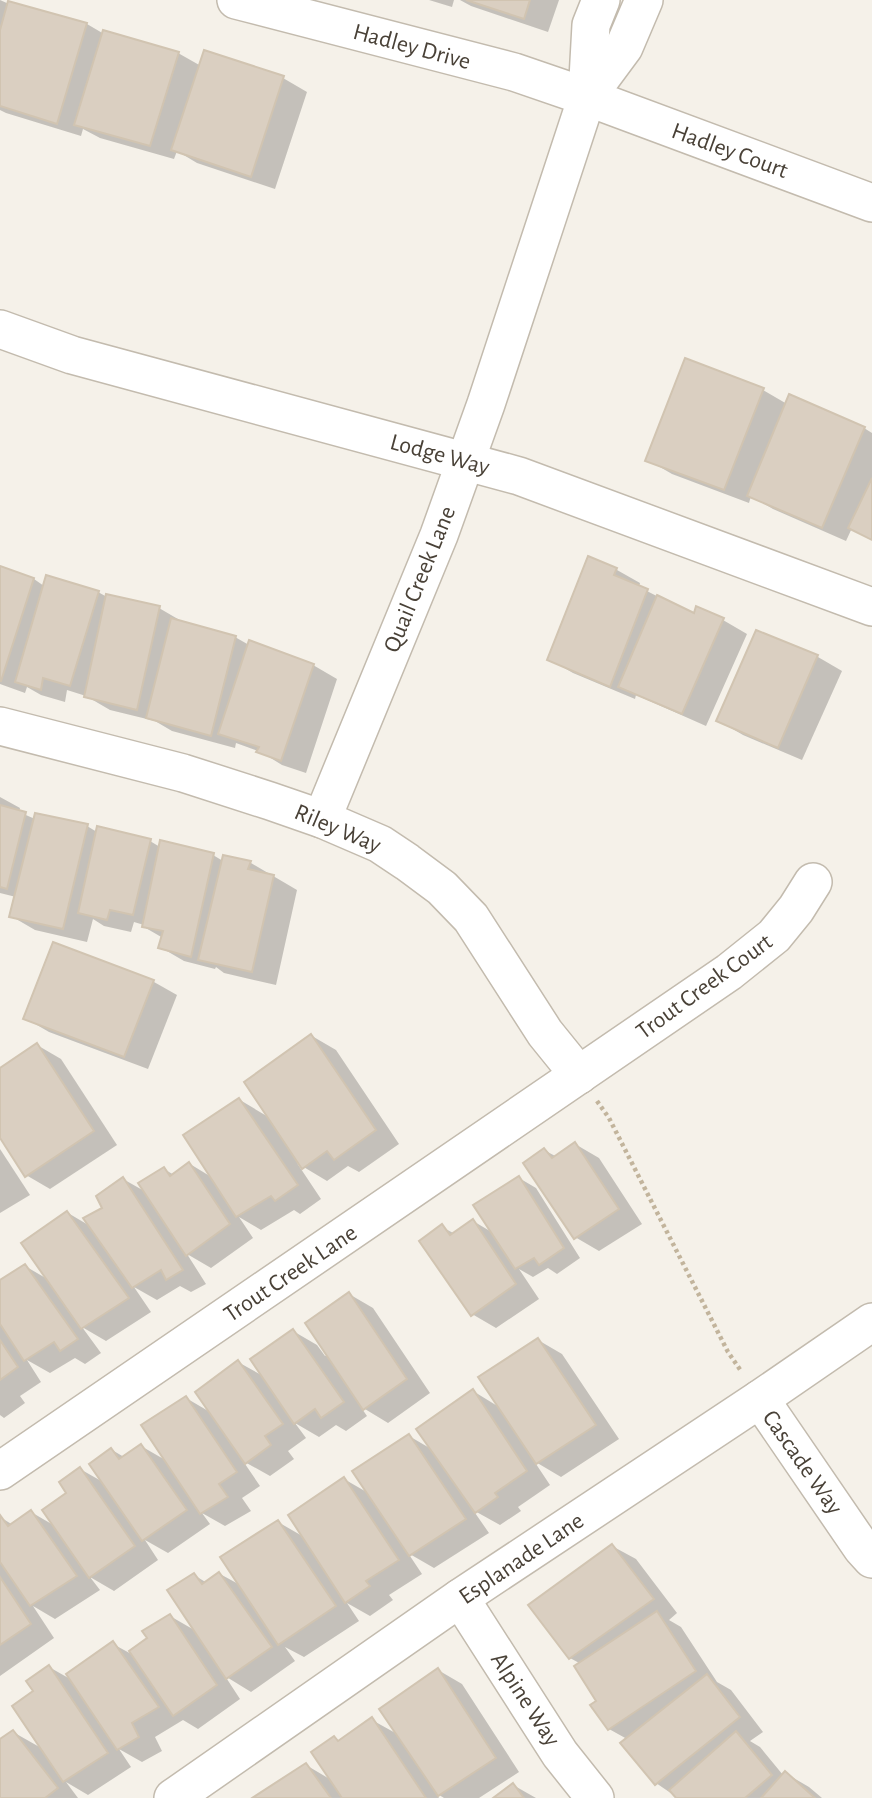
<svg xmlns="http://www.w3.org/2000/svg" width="872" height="1798" font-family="'Alegreya Sans',sans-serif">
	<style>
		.shadow { fill: #0003 }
		.building { fill: #dacfc1; stroke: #d1c4b1; stroke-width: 2 }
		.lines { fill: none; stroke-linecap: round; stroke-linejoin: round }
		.minor-casing { stroke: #c3bbae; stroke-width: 40 }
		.path { stroke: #c2b49c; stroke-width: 4.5; stroke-dasharray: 3.5 3.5; stroke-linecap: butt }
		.minor { stroke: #fff; stroke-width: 37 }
		.labels { text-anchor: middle; stroke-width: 7; stroke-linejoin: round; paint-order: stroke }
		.street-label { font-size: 24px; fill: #494137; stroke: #fff }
	</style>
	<rect width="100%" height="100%" fill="#f5f1e9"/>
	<g class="shadow">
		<path d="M0 0 9 4 87 24 104 34 178 53 201 66 283 78 307 92 275 189 197 163 177 151 174 159 100 138 83 129 81 136 6 113 0 110Z"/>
		<path d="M429 0H454L452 7Z"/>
		<path d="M460 0H559L548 32 471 6Z"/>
		<path d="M763 390 787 404 864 428 872 433V540L852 528 846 541 773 509 751 496 749 503 672 474 648 460Z"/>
		<path d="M589 559 617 570 640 583 639 587 694 615 723 620 747 634 706 726 636 695 635 699 573 673 549 659Z"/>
		<path d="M0 568 34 579 44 586 98 592 107 597 159 608 183 622 235 637 249 645 313 665 337 679 306 773 282 765 261 752 236 743 235 748 172 731 155 721 110 710 86 696 67 690 65 702 41 695 27 687 25 693 0 684Z"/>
		<path d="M757 633 818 657 842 671 802 760 743 735 719 721Z"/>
		<path d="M0 797 20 808 19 812 35 819 87 826 97 832 150 841 160 847 213 855 223 861 224 857 251 863 297 890 276 985 224 973 216 967 215 969 184 961 160 947 163 938 144 927V925L134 922 131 932 104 926 93 919 87 942 35 930 11 916 16 897 0 893Z"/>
		<path d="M54 944 154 982 177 995 148 1069 49 1032 25 1018Z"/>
		<path d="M312 1036 336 1050 399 1144 359 1172 348 1166 327 1181 297 1163 321 1199 300 1214 294 1210 261 1230 239 1217 253 1238 211 1268 187 1254 206 1284 191 1292 180 1286 157 1300 134 1287 151 1312 106 1341 82 1327 101 1353 85 1364 75 1358 50 1373 27 1360 41 1382 20 1396 25 1403 4 1418 0 1415V1282L25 1266 49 1280 68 1213 90 1226 104 1208 123 1179 146 1192 164 1169 174 1175 190 1164 213 1178 240 1100 270 1118Z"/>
		<path d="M37 1045 61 1059 117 1145 50 1189 26 1175 0 1135V1070Z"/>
		<path d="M575 1144 599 1158 642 1224 599 1251 575 1237 544 1150 557 1157Z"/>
		<path d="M0 1149 30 1195 0 1213Z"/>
		<path d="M519 1178 536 1188 580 1258 557 1274 548 1268 533 1277 519 1269 539 1299 496 1328 472 1314 442 1227 455 1234 473 1221 495 1234Z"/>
		<path d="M349 1294 373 1308 430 1393 388 1423 360 1406 367 1416 346 1431 336 1425 319 1437 295 1423 306 1438 288 1451 294 1459 270 1476 243 1461 260 1486 242 1498 251 1511 225 1526 202 1513 210 1524 168 1553 145 1540 158 1560 114 1591 90 1577 100 1590 55 1619 33 1606 54 1638 0 1676V1517L13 1525 31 1512 55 1526 80 1469 103 1482 112 1450 124 1457 141 1446 167 1461 186 1398 210 1412 238 1362 265 1377 293 1331 317 1345 325 1356 328 1355Z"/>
		<path d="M538 1340 562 1354 619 1439 561 1477 534 1461 550 1485 518 1507 521 1511 500 1525 473 1510 489 1533 434 1568 408 1553 422 1574 389 1595 393 1600 370 1616 347 1603 359 1621 304 1657 285 1647 295 1661 251 1692 225 1676 240 1699 198 1729 183 1720 155 1737 162 1751 142 1762 119 1749 131 1767 88 1795 66 1782 78 1798H0V1739L2 1740 13 1732 43 1749 36 1692 49 1667 72 1680 113 1644 135 1656 170 1616 196 1631 194 1575 207 1583 220 1574 242 1586 278 1522 304 1537 344 1479 370 1494 409 1436 433 1450 473 1391 499 1407Z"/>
		<path d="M612 1546 636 1559 677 1613 669 1620 681 1627 717 1682 731 1690 763 1732 750 1741 760 1747 783 1775 785 1773 809 1787 822 1798H678L656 1783 627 1739 609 1729 581 1664 570 1658Z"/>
		<path d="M438 1670 462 1684 519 1772 479 1798H444L436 1793 439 1798H256L306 1765 333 1781 334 1738 341 1741 372 1720 399 1735Z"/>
		<path d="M513 1785 536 1798H496Z"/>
	</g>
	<g class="building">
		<path d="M466 0H530L524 19Z"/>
		<path d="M8 1 87 23 57 124 0 106V30Z"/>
		<path d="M103 30 179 52 150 146 74 125Z"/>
		<path d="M204 50 284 76 251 177 171 150Z"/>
		<path d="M685 358 764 388 724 490 645 461Z"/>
		<path d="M789 394 865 427 822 528 747 496Z"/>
		<path d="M872 478V540L848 528Z"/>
		<path d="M588 556 617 568 614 575 648 589 610 687 547 660Z"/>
		<path d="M0 566 34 578 1 681H0Z"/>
		<path d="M46 575 99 591 70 686 43 678 41 690 15 682Z"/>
		<path d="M106 594 160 606 137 710 84 697Z"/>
		<path d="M657 595 694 613 696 606 724 618 682 714 618 687Z"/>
		<path d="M171 618 236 636 211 736 146 718Z"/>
		<path d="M756 630 818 655 778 748 716 721Z"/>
		<path d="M249 640 314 664 281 761 256 752 259 747 218 734Z"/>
		<path d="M0 805 26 812 7 889 0 887Z"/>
		<path d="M35 813 88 824 63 929 9 917Z"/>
		<path d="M97 826 151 839 133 915 110 910 107 920 78 913Z"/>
		<path d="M160 840 214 853 191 957 158 948 163 931 142 927Z"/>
		<path d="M223 855 251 861 248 869 274 875 252 972 198 960Z"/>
		<path d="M53 942 154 980 124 1057 23 1019Z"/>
		<path d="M311 1034 376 1130 334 1160 327 1151 302 1169 244 1082Z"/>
		<path d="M37 1043 94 1131 25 1177 0 1138V1068Z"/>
		<path d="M239 1098 298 1185 275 1201 271 1196 236 1217 183 1135Z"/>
		<path d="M575 1142 619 1209 574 1239 523 1163 544 1148 552 1158Z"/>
		<path d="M189 1162 230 1224 186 1256 138 1183 164 1167 170 1176Z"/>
		<path d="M519 1176 564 1248 539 1265 534 1258 515 1269 473 1205Z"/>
		<path d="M123 1177 183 1270 166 1280 161 1270 132 1288 83 1218 102 1208 96 1196Z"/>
		<path d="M67 1211 129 1298 81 1329 21 1243Z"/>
		<path d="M473 1219 516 1284 471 1316 419 1241 442 1224 450 1235Z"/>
		<path d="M25 1264 78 1339 60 1351 54 1342 24 1361 0 1324V1280Z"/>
		<path d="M349 1292 407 1379 363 1410 305 1323Z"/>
		<path d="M293 1329 344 1402 321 1418 315 1409 294 1424 250 1359Z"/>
		<path d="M538 1338 596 1425 536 1464 478 1377Z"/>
		<path d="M0 1340 18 1367 0 1380Z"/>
		<path d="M238 1360 283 1424 265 1436 271 1445 245 1464 195 1392Z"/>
		<path d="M473 1389 527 1471 495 1493 498 1497 475 1513 416 1429Z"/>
		<path d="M186 1396 237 1472 219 1484 228 1497 200 1514 141 1425Z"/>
		<path d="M409 1434 466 1519 409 1556 352 1471Z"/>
		<path d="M141 1444 187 1510 142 1541 89 1464 111 1448 119 1459Z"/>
		<path d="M80 1467 135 1546 89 1578 42 1510 66 1493 59 1482Z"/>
		<path d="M344 1477 399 1560 366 1581 370 1586 345 1603 288 1515Z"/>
		<path d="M31 1510 77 1576 30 1606 0 1562V1515L8 1526Z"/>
		<path d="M278 1520 336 1606 278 1645 220 1557Z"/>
		<path d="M612 1544 654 1599 569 1659 528 1605Z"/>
		<path d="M219 1572 272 1647 226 1679 167 1590 194 1573 202 1584Z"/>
		<path d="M0 1577 31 1624 0 1645Z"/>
		<path d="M657 1611 696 1671 608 1730 590 1705 596 1701 574 1666Z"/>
		<path d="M170 1614 217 1685 173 1716 129 1651 147 1638 142 1631Z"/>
		<path d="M113 1641 159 1707 132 1723 139 1737 117 1750 66 1674Z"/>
		<path d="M49 1665 108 1753 63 1782 12 1706 33 1691 26 1681Z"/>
		<path d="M438 1668 496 1758 438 1796 379 1709Z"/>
		<path d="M707 1674 740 1717 655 1785 620 1743Z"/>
		<path d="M372 1717 426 1798H342L311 1752 334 1736 338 1741Z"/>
		<path d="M13 1730 58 1788 45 1798H0V1739Z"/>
		<path d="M736 1731 772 1775 745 1798H676L669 1790Z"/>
		<path d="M306 1763 331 1798H252Z"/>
		<path d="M785 1771 815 1798H761Z"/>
		<path d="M513 1783 524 1798H493Z"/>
	</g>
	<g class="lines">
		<g class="minor-casing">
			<g id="minor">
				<path d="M236 0 514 72 587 97 872 203"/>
				<path d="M587 97 624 47 644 0"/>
				<path d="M0 329 72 355 519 476 872 607"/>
				<path d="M0 726 183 773 270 801 322 819 380 844 407 862 442 888 471 918 545 1033 579 1075"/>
				<path d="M322 819 439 535 486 404 587 97 591 25 601 0"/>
				<path d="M760 1399 862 1548 872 1559"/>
				<path d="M0 1471 729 972 774 936 796 909 813 882"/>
				<path d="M460 1598 560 1754 595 1798"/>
				<path d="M173 1798 460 1598 760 1399 872 1322"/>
			</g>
		</g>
		<path class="path" d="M597 1101 609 1118 728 1352 741 1371"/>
		<use href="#minor" class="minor"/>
	</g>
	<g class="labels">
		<g class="street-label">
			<text transform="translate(412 46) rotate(15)" y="8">Hadley Drive</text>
			<text transform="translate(730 150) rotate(20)" y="8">Hadley Court</text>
			<text transform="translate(440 454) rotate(15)" y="8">Lodge Way</text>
			<text transform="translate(419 579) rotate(-68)" y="8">Quail Creek Lane</text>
			<text transform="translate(338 828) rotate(23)" y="8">Riley Way</text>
			<text transform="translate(704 986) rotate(-36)" y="8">Trout Creek Court</text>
			<text transform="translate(290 1273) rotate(-34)" y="8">Trout Creek Lane</text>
			<text transform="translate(803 1462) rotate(55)" y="8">Cascade Way</text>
			<text transform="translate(521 1558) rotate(-34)" y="8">Esplanade Lane</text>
			<text transform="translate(526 1699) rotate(57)" y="8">Alpine Way</text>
		</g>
	</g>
</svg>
